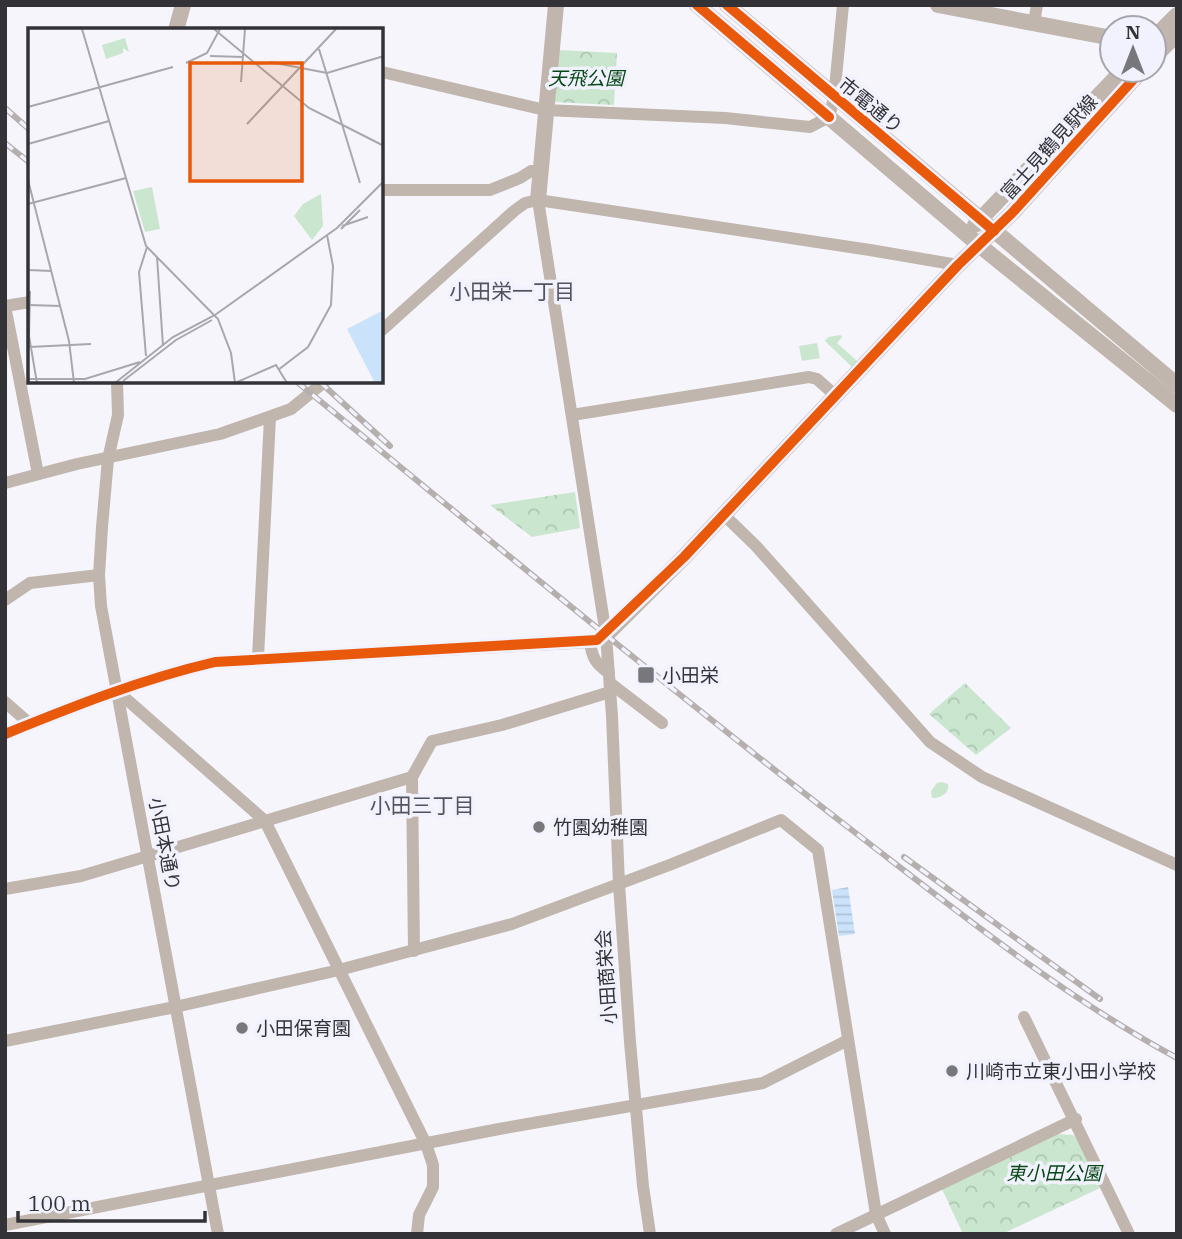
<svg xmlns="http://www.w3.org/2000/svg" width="1182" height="1239" font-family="'IBM Plex Serif','Noto Sans JP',serif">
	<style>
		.green { fill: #cae6ce }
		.park { fill: url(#park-crowns) }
		.water { fill: url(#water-rules) }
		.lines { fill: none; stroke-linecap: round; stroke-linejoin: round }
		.minor { stroke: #c0b6ae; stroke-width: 12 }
		.tertiary { stroke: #c0b6ae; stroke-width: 16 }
		.rail-casing { stroke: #b5b0ae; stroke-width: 6 }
		.rail { stroke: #f2f2fe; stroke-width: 3.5; stroke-dasharray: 10; stroke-linecap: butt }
		.cycleway-casing { stroke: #f2f2fe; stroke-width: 15 }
		.cycleway { stroke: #e8590c; stroke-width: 10 }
		.poi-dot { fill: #77777c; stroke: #f2f2fe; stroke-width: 2.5 }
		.labels { text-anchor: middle; stroke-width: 7; stroke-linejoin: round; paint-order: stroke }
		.park-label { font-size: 19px; font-style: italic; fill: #074815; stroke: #f2f2fe }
		.street-label { font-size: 19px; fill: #333337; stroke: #f2f2fe }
		.poi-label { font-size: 19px; fill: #333337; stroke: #f2f2fe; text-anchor: start }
		.neighbourhood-label { font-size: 21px; fill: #53535d; stroke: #f2f2fe }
		.inset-road { fill: none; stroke: #a7a7ad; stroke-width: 2 }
		.view { fill: #e8590c; fill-opacity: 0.15; stroke: #e8590c; stroke-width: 3.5 }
		.inset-edge { fill: none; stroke: #333337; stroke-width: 3.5 }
	</style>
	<defs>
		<pattern id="park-crowns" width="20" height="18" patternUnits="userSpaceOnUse" patternTransform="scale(1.75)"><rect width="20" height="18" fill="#cae6ce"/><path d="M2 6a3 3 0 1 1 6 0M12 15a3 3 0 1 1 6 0" fill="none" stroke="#aec6b2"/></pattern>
		<pattern id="water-rules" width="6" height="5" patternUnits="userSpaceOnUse" patternTransform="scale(1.75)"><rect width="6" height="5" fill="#cae2fa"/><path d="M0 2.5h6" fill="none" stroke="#aec2d7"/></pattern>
	</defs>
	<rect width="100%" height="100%" fill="#f5f5fb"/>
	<g class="green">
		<path d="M841 335 842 337 837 343 857 361 852 367 825 341 828 337Z"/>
		<path d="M817 343 820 358 802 361 799 346Z"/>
		<path d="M942 782 948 784C950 793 940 799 932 798L931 791 937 783Z"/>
	</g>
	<g class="park">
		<path d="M558 50 617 53 614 105 554 102Z"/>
		<path d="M575 492 580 528 532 537 490 505Z"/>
		<path d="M965 683 1011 728 976 755 929 714Z"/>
		<path d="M1058 1134 1073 1135 1079 1140 1100 1188 1002 1234H963L942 1189Z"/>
	</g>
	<path class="water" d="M848 887 855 934 839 936 832 890Z"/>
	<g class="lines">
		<g class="minor">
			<path d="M1034 23 1037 5"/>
			<path d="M382 72 545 110 725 118 810 127 829 117 834 98 843 5"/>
			<path d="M382 190H490L520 178 531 171H539"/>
			<path d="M538 200 606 635 612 716 619 884 630 1042 643 1186 650 1234"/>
			<path d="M5 306 38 474"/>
			<path d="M5 306 30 302"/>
			<path d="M382 330 514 211 525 203 538 200 870 250 958 265"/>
			<path d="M117 382 118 415 108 459 102 527 99 575 101 606 218 1234"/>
			<path d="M572 415 809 377 817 379 836 396"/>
			<path d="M5 483 77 464 220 434 291 409 324 382"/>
			<path d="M724 515 756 546 930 742 982 777 1177 865"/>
			<path d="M5 600 30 583 99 575"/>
			<path d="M590 642C592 658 596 664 609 673"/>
			<path d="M258 658 270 417"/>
			<path d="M610 683 662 723"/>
			<path d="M116 690 265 821 426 1144 433 1165V1187L419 1215 417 1234"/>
			<path d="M5 702 30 724"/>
			<path d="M5 734C74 706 142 679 215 662L593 642 606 635"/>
			<path d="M5 889 81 876 412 777"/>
			<path d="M414 951 412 777 432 741 502 725 610 692"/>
			<path d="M1024 1017 1129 1234"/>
			<path d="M5 1041 175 1007 339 970 512 924 672 864 781 820 818 850 876 1214 885 1234"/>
			<path d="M5 1225 499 1129 763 1083 848 1040"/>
			<path d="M836 1234 1076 1119"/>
		</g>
		<g class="tertiary">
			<path d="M697 5 979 245 1177 405"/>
			<path d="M727 5 1177 385"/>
			<path d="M938 5 1112 38"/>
			<path d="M176 30 183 5"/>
			<path d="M1154 38 1177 15"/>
			<path d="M1154 57 1177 34"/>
			<path d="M538 200 556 5"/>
			<path d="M975 225 1123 70"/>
			<path d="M606 635 684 557 958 265 1012 213 1142 70"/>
		</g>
		<g class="rail-casing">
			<g id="rail">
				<path d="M5 108 30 130"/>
				<path d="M5 143 30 163"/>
				<path d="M297 382C481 533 664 685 853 831 957 911 1061 995 1177 1058"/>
				<path d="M320 382 390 446"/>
				<path d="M904 857 1100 999"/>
			</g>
		</g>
		<use href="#rail" class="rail"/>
		<g class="cycleway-casing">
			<g id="cycleway">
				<path d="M697 5 829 117"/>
				<path d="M727 5 994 231"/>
				<path d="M5 734C74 706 142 679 215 662L597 640 684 557 958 265 1012 213 1142 70"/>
			</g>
		</g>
		<use href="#cycleway" class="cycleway"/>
	</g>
	<g class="poi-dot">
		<rect x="637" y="666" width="18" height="18" rx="3.5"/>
		<circle cx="539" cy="827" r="7"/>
		<circle cx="242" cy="1028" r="7"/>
		<circle cx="952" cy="1071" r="7"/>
	</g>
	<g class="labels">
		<g class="park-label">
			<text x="586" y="85">天飛公園</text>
			<text x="1054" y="1180">東小田公園</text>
		</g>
		<g class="street-label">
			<text transform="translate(871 105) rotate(39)" y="7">市電通り</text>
			<text transform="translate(1049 147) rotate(-48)" y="7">富士見鶴見駅線</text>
			<text transform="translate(165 844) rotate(79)" y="7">小田本通り</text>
			<text transform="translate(606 977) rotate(-94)" y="7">小田商栄会</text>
		</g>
		<g class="poi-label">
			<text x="662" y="682">小田栄</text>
			<text x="553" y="834">竹園幼稚園</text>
			<text x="256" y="1035">小田保育園</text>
			<text x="966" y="1078">川崎市立東小田小学校</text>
		</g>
		<g class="neighbourhood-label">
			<text x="512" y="299">小田栄一丁目</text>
			<text x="422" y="813">小田三丁目</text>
		</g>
	</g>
	<g transform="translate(28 28)">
		<rect width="355" height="355" fill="#f5f5fb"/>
		<path d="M97 10 101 24 95 20V25L78 31 74 17ZM124 159 132 201 117 204 105 163ZM293 166 295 198 284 212 266 188 275 176Z" fill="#cae6ce"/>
		<path d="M356 282 355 355H347L319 301Z" fill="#cae2fa"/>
		<path class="inset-road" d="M54 1 118 218 190 291 203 325 207 355 248 337 259 355M186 1 281 80 356 118M291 21 332 155M182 28 215 29M242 34 299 45 356 28M158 35 179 25 192 1M213 54 217 1M0 79 145 39M219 96 308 1M0 116 81 93M0 152 41 313 46 355M0 176 98 150M314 198 340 189M313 201 332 182M129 229 135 318M0 242 24 243M2 263 1 308 9 355M0 277 33 278M1 319 63 316M118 328 111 244 119 219M250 342 280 319 303 277 305 238 299 207M0 351H57L112 334M95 353 148 312 184 292M87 355 145 309 187 287 309 200 356 153"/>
		<path class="view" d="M162 35H274V153H162Z"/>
		<rect width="355" height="355" class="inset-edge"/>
	</g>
	<rect width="1182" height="1239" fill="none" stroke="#333337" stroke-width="14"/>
	<g transform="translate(1133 49)"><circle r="33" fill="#f2f2fe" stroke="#a6a6ae" stroke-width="2"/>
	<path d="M0-5L12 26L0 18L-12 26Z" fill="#77777c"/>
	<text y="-10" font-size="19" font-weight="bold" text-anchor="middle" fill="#333337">N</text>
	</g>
	<path d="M18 1211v10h187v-10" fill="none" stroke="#333337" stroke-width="3.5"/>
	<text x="28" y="1211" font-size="21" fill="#333337" stroke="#f2f2fe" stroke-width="5" paint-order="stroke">100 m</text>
</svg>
